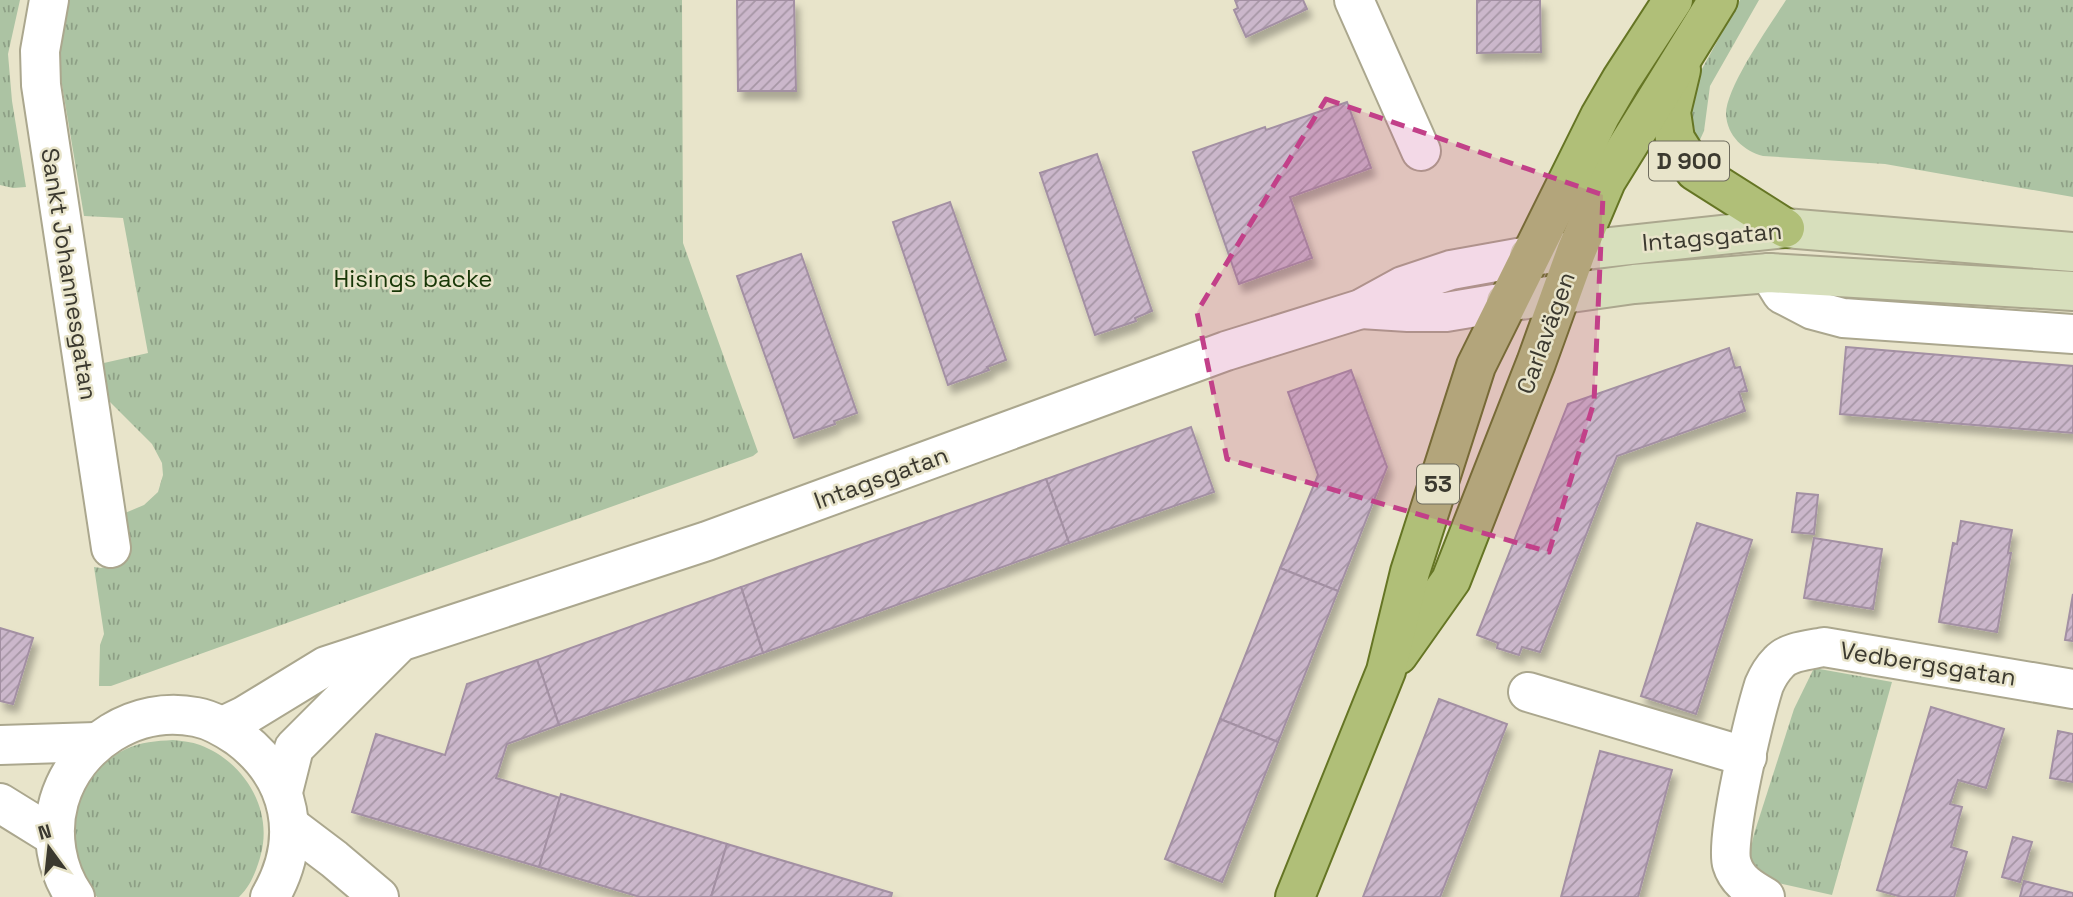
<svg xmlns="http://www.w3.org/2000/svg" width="2073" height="897" font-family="'Space Grotesk',sans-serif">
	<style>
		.grass { fill: url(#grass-tufts) }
		.building { fill: url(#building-hatch); stroke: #a390a3; stroke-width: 2; filter: url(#shadow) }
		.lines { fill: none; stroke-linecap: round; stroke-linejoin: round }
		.minor-casing { stroke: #aba78e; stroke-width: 42 }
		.tertiary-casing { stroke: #aba78e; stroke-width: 42 }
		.secondary-casing { stroke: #aba78e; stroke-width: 42 }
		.primary-casing { stroke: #657524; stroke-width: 42 }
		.minor { stroke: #fff; stroke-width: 38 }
		.tertiary { stroke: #fff; stroke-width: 38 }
		.secondary { stroke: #d7dfbc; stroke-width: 38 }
		.primary { stroke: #b0bf78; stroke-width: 38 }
		.marked { fill: #c24089; fill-opacity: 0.2; stroke: #c24089; stroke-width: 5; stroke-dasharray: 14 9; stroke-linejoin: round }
		.labels { text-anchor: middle; stroke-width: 5; stroke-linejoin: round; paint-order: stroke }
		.shield { fill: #e8e4ca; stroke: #6f6c5e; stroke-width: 2 }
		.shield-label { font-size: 23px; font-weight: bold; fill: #3b392f }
		.street-label { font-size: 24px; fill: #3b392f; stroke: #e8e4ca }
		.park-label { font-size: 24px; fill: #183707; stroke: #e8e4ca }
	</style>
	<defs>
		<pattern id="grass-tufts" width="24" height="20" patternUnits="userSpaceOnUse" patternTransform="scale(1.75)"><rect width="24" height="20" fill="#acc3a3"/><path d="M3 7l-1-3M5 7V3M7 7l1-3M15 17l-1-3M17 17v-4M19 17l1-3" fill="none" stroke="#8d9f85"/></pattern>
		<pattern id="building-hatch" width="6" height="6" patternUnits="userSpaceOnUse" patternTransform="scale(1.75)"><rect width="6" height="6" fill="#cbb7cb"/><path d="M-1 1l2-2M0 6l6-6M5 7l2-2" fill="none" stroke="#a696a5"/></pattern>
		<filter id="shadow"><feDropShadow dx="4.5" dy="8" stdDeviation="3.5" flood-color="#0004"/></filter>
	</defs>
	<rect width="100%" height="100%" fill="#e8e4ca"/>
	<g class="grass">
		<path d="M0 0H20L8 54 12 101 26 187 13 188 0 185Z"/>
		<path d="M67 0H682L683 243 758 452 753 456 111 686H99L100 645 104 634 94 567 101 568 125 561 121 523 125 513 144 505 158 492 163 475 162 463 152 444 102 394 95 365 148 353 123 218 84 216 59 67V38Z"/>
		<path d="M1740 0H1759L1710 86 1704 131 1698 144 1687 96Z"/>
		<path d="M1786 0H2073V197L1885 164 1763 156C1744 151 1727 136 1726 114 1726 87 1770 25 1786 0Z"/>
		<path d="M1814 668 1892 682 1832 895 1773 882 1748 861 1754 834 1794 709Z"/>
		<path d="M173 740C182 741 192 742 200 745 243 761 273 808 261 854 257 869 251 886 239 897H97C60 852 68 775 126 749 141 742 156 741 173 740Z"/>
	</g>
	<g class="building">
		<path d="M737 0H794L796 91H738Z"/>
		<path d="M1235 0H1303L1307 9 1246 37 1234 10 1238 8Z"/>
		<path d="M1477 0H1540L1541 52 1477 53Z"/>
		<path d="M1347 102 1371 168 1290 197 1312 258 1239 284 1193 152 1265 127 1266 130Z"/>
		<path d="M1097 154 1152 311 1135 318 1136 321 1095 335 1040 173Z"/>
		<path d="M950 202 1006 360 987 367 989 370 948 385 893 222Z"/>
		<path d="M801 254 857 413 834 421 835 424 794 438 737 276Z"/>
		<path d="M1846 347 2073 366V433L1840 414Z"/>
		<path d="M1729 348 1735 368 1740 367 1747 391 1739 392 1745 411 1617 456 1540 652 1522 647 1519 655 1497 648 1498 643 1477 635 1568 404Z"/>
		<path d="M1351 370 1387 467 1338 591 1280 568 1318 475 1288 392Z"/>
		<path d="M1191 427 1214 492 1069 543 1046 479Z"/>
		<path d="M1046 479 1069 543 763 653 741 587Z"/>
		<path d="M1797 493 1818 495 1814 534 1792 532Z"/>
		<path d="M1961 521 2012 530 2008 553H2011L1997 632 1939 622 1953 543 1957 544Z"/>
		<path d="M1697 523 1752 540 1696 714 1641 696Z"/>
		<path d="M1814 538 1882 549 1873 609 1804 598Z"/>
		<path d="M1280 568 1338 591 1278 742 1220 719Z"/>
		<path d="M741 587 763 653 559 725 537 660Z"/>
		<path d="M2073 594V641L2065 640Z"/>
		<path d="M0 628 33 638 13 704 0 701Z"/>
		<path d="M537 660 559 725 507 744 496 778 560 798 539 867 352 812 376 734 445 755 467 684Z"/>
		<path d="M1439 699 1507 724 1440 897H1363Z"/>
		<path d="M1931 707 2004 729 1986 788 1958 780 1950 804 1962 807 1951 847 1967 852 1954 897H1902L1877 890Z"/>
		<path d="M1220 719 1278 742 1222 882 1165 859Z"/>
		<path d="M2058 731 2073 734V782L2050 778Z"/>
		<path d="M1600 751 1672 770 1638 897H1561Z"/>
		<path d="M561 794 727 844 711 897H640L539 867Z"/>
		<path d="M2013 837 2032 842 2020 882 2002 877Z"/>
		<path d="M727 844 892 893 891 897H711Z"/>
		<path d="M2024 881 2073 893V897H2020Z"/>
	</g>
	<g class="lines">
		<g class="minor-casing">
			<g id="minor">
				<path d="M49 0 40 51 41 85 111 548"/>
				<path d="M1354 0 1421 151"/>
				<path d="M1769 273 1782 294 1813 310 1843 318 2073 334"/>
				<path d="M1528 692 1747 757"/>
				<path d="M289 825 334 859 379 897"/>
				<path d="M1765 897C1751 889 1737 881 1732 864 1724 841 1755 714 1764 685 1767 678 1773 668 1779 662 1789 651 1810 650 1824 647L2073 689"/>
			</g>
		</g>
		<g class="tertiary-casing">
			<g id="tertiary">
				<path d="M1361 309 1408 312H1446L1506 302"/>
				<path d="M223 726 244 716 326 666 707 541 1226 351 1361 309 1403 286 1451 270 1529 256"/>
				<path d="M0 745 96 742"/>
				<path d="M283 792 294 748 396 646"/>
				<path d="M0 803 55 837"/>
				<path d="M75 897C56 870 50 833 59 801 76 743 136 705 196 717 212 720 225 728 238 737 292 777 304 839 270 897"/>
			</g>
		</g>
		<g class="secondary-casing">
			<g id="secondary">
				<path d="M1529 256 1785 228 2073 252"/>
				<path d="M1506 302 1634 284 1769 273 2073 291"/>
			</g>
		</g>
		<g class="primary-casing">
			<g id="primary">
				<path d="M1681 70 1671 112 1675 139 1695 171 1785 228"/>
				<path d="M1398 655 1451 580 1536 363 1576 252 1606 181 1718 0"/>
				<path d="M1295 897 1386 671 1410 572 1476 366 1600 116 1621 80 1673 0"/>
			</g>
		</g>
		<use href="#minor" class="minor"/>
		<use href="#tertiary" class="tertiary"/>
		<use href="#secondary" class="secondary"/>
		<use href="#primary" class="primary"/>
	</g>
	<path class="marked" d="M1326 99 1603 195 1594 402 1549 552 1227 459 1197 312Z"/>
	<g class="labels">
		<g class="shield">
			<rect x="1649" y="141.5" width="80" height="39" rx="5"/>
			<rect x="1417" y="464.5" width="42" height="39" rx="5"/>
		</g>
		<g class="shield-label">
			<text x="1689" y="169">D 900</text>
			<text x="1438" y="492">53</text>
		</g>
		<g class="street-label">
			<text transform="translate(1712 237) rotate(-5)" y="8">Intagsgatan</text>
			<text transform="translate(69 274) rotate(81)" y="8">Sankt Johannesgatan</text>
			<text transform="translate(1546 333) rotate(-70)" y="8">Carlavägen</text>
			<text transform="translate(881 478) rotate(-20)" y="8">Intagsgatan</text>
			<text transform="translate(1928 664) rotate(9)" y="8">Vedbergsgatan</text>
		</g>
		<g class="park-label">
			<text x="413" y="287">Hisings backe</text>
		</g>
	</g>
	<g transform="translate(49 848) rotate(345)" stroke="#e8e4ca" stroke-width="5" paint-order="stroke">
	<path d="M0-5L12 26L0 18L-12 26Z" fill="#3b392f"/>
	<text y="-10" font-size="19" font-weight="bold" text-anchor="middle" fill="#3b392f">N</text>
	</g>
</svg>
